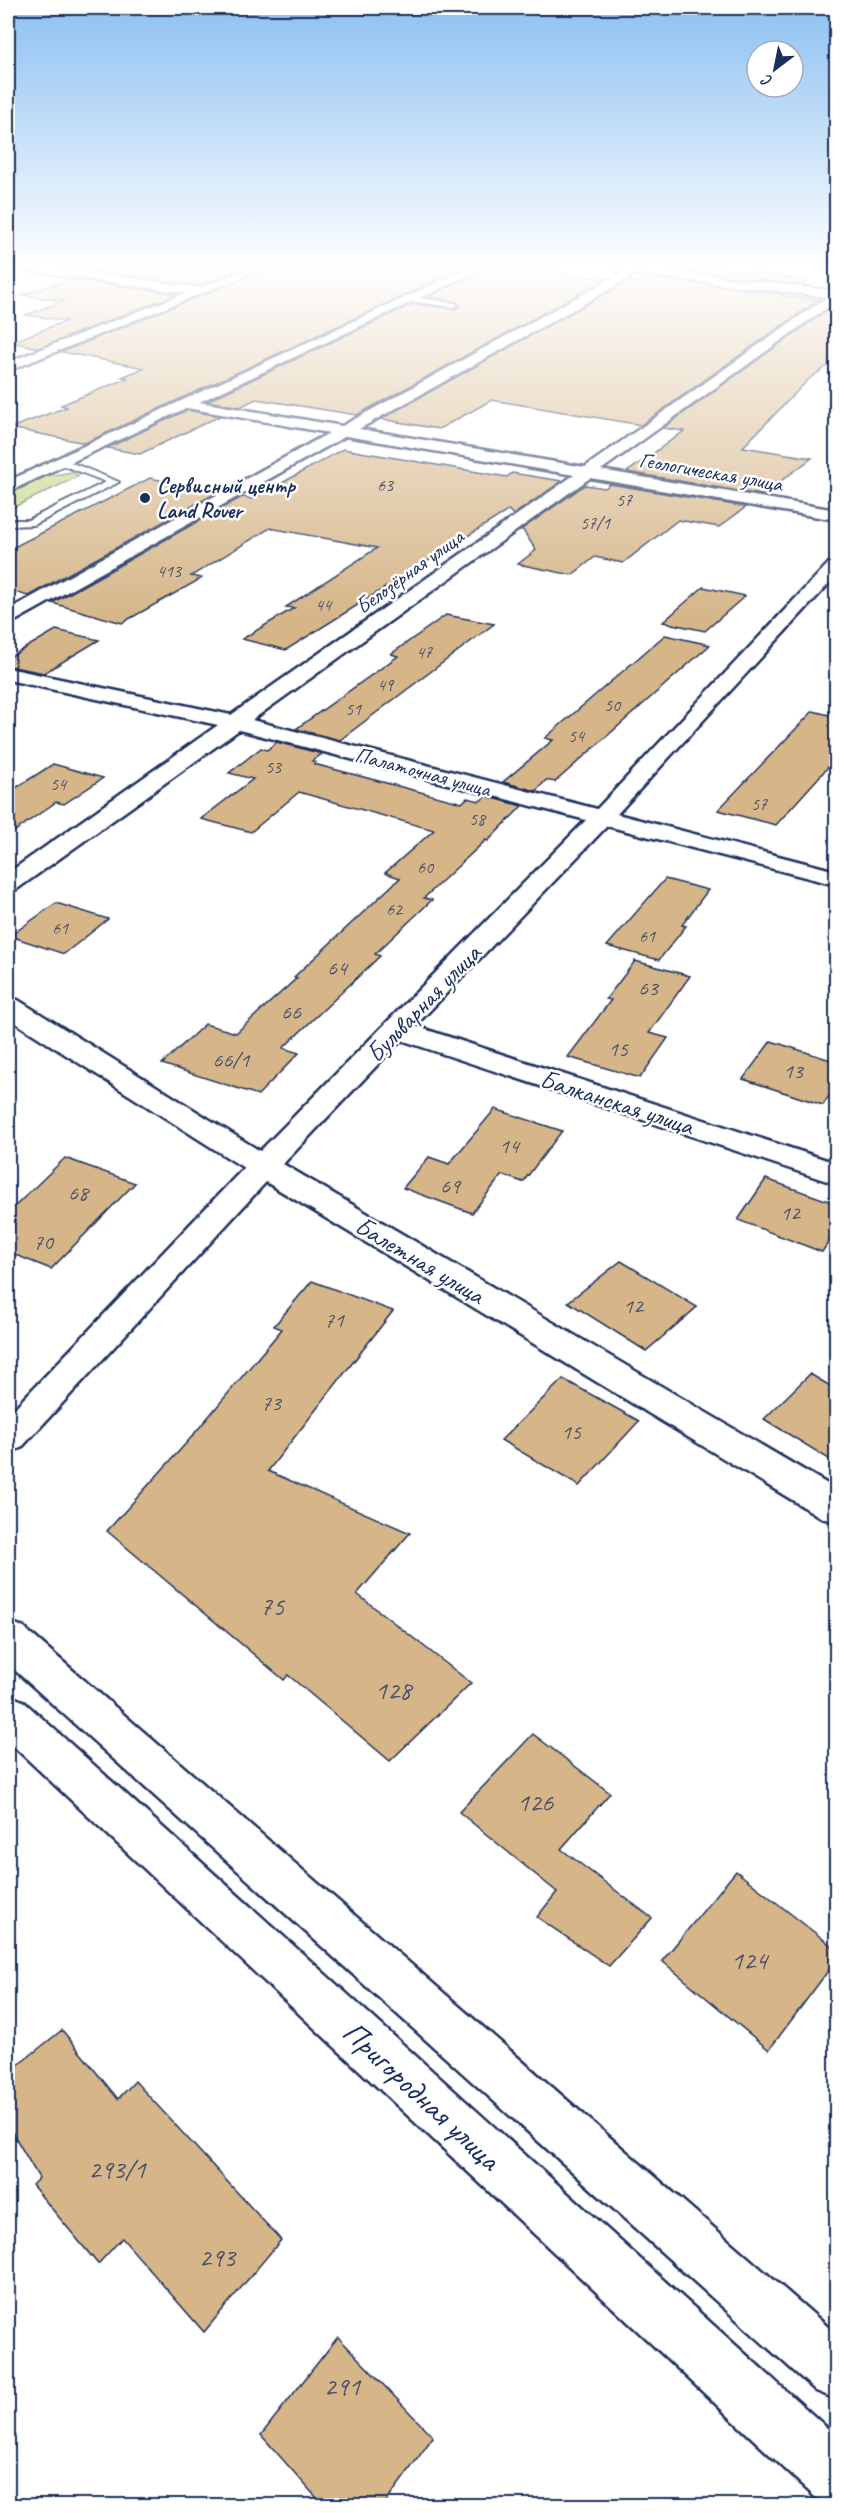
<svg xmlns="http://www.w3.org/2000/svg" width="844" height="2513" font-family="Caveat,sans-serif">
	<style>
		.green { fill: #cad68a; stroke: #728274; stroke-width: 1.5 }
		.building { fill: #d6b689; stroke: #1b2f5e; stroke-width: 1.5 }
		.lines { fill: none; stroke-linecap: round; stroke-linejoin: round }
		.service-casing { stroke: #1b2f5e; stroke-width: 4 }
		.minor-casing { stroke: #1b2f5e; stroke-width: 5 }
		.tertiary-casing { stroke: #1b2f5e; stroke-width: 5 }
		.secondary-casing { stroke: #1b2f5e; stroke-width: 5 }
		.service { fill: #fff; fill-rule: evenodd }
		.minor { fill: #fff; fill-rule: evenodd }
		.tertiary { fill: #fff; fill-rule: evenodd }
		.secondary { fill: #fff; fill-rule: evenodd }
		.poi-dot { fill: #1b2f5e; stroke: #fff; stroke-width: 2 }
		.labels { text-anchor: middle; stroke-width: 5; stroke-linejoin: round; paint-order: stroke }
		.far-number-label { font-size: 18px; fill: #4a5169 }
		.far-street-label { font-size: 22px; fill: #1b2f5e; stroke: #fff }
		.far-poi-label { font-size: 22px; font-weight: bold; fill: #1b2f5e; stroke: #fff; text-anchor: start }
		.number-label { font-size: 22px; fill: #4a5169 }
		.street-label { font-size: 26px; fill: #1b2f5e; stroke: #fff }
		.near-number-label { font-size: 27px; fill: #4a5169 }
		.near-street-label { font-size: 32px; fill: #1b2f5e; stroke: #fff }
	</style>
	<rect width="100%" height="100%" fill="#fff"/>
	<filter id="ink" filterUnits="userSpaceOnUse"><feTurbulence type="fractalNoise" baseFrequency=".0167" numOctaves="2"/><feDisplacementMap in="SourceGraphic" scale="12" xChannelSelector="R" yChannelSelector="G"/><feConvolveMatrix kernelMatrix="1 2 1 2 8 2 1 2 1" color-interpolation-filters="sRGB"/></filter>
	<g filter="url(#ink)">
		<g class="green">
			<path d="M275 356H283L75 452 66 451Z"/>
			<path d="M72 472 79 476 8 510V495L47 476Z"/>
		</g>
		<g class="building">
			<path d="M105 266H247L200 286 93 271Z"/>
			<path d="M272 266H467L85 443 10 428 67 407 61 405 128 378 122 377 144 368 62 352Z"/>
			<path d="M490 266H511L606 279 357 415 256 399 240 407 207 401 413 304 455 309 460 306 455 301 428 297Z"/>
			<path d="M669 266H696L808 280 801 285 666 268Z"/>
			<path d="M647 277 786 294 783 296 818 300 641 425 492 400 439 429 381 419 628 281 637 283Z"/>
			<path d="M69 279 177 294 39 348 11 342 66 321 26 315 63 301 22 295Z"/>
			<path d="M837 303V359L809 379 743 447 812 458 762 495 627 472 684 431 663 428Z"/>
			<path d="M187 410 220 416 140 454 107 448Z"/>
			<path d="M343 449 507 477 512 473 562 481 513 515 509 510 286 650 242 639 294 608 286 607 377 548 270 528 191 576 202 578 122 623 52 603 242 497 253 499Z"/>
			<path d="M150 478 218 492 28 596 8 590V550Z"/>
			<path d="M610 484 746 507 719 527 678 520 623 563 595 557 572 575 518 564 536 550 522 529 585 485 605 488Z"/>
			<path d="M703 587 745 596 705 631 663 622Z"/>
			<path d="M446 615 494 624 340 740 296 729 398 656 391 654Z"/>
			<path d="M56 630 99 640 44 673 8 666V658Z"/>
			<path d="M665 635 710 645 555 782 546 780 536 791 503 782 553 740 545 738Z"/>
			<path d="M813 711 837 717V757L776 825 718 810Z"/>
			<path d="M277 742 322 754 312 761 316 762 314 764 462 803 467 798 480 801 486 796 522 806 488 841 486 840 424 898 432 900 375 954 380 956 283 1048 299 1053 258 1095 162 1064 205 1024 236 1033 297 978 294 977 400 878 385 873 434 830 299 792 251 832 201 819 253 779 229 773 261 748 267 750Z"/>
			<path d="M53 764 103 778 64 804 56 802 8 836V793Z"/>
			<path d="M665 879 708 890 682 925 686 926 659 960 607 946Z"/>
			<path d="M56 903 108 919 64 954 10 936Z"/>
			<path d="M635 961 690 976 649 1033 668 1038 640 1078 568 1057 611 1000 606 999Z"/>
			<path d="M771 1041 837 1062V1084L823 1105 743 1079Z"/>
			<path d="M495 1109 562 1131 523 1182 502 1175 472 1213 403 1188 429 1157 449 1164Z"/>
			<path d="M65 1158 135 1183 51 1269 8 1252V1213Z"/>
			<path d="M766 1179 837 1204V1229L822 1252 738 1220Z"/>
			<path d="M621 1261 697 1307 646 1351 568 1302Z"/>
			<path d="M312 1281 393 1311 268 1471 410 1533 357 1594 471 1683 390 1761 288 1675 284 1680 107 1531 189 1440 282 1329 274 1326Z"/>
			<path d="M810 1374 837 1390V1464L764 1419Z"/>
			<path d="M563 1379 639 1421 579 1486 501 1440Z"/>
			<path d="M533 1734 610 1793 561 1849 652 1918 609 1966 537 1917 557 1892 459 1812Z"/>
			<path d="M736 1871 837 1950V1959L769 2050 662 1961Z"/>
			<path d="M62 2030 118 2099 135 2081 281 2240 204 2332 122 2238 98 2264 32 2185 39 2178 8 2125V2073Z"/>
			<path d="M338 2337 433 2437 384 2505H323L261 2435Z"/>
		</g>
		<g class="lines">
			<g class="service-casing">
				<g id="service">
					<path d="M412 297 454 303 458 305 454 307 409 301Z"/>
					<rect x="8" y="304" width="4" height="4"/>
					<path d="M59 460H65L119 482 34 525 8 526V520H28L106 482 59 464Z"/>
				</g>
			</g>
			<g class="minor-casing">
				<g id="minor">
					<path d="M12 266H45L200 288 254 266H270L8 371V362L186 293 17 269Z"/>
					<path d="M613 266H647L646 268 836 291V301L601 470 836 510V520L590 478 252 720 597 809 830 562 836 561V576L617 814 836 871V885L607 826 415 1026 836 1163V1184L401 1040 283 1164 836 1489V1522L822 1518 266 1182 21 1448 8 1452V1415L244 1168 8 1018V998L18 1000 260 1151 586 820 239 730 17 889 8 891V873L218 725 8 680V668L231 715 574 475 346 436 15 621 8 623V610L329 433 187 408 180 404 182 401 187 400 342 426 623 272 614 270ZM637 274 827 297 585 467 359 429Z"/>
				</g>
			</g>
			<g class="tertiary-casing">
				<g id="tertiary">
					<path d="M8 1621 23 1627 836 2334V2399L816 2391 8 1664Z"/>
					<path d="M8 1695 23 1701 836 2436V2506L815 2497 8 1741Z"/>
				</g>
			</g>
			<g class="secondary-casing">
				<path id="secondary" d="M473 266H488L8 492V481Z"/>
			</g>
			<use href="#service" class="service"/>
			<use href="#minor" class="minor"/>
			<use href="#tertiary" class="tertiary"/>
			<use href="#secondary" class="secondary"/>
		</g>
	</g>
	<linearGradient id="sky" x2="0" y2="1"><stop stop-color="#8cc0f1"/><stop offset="0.43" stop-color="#fff"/><stop offset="1" stop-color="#fff" stop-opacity="0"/></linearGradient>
	<rect width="844" height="618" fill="url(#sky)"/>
	<circle class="poi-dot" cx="145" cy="498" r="6"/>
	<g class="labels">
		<g class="far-number-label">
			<text x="385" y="491">63</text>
			<text x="624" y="506">57</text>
			<text x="595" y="529">57/1</text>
			<text x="169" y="577">413</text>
			<text x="323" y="611">44</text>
			<text x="424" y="658">47</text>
			<text x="385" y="691">49</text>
			<text x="612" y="711">50</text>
			<text x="353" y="715">51</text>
			<text x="576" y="742">54</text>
			<text x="273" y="773">53</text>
			<text x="58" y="790">54</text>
			<text x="759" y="810">57</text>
			<text x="477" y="825">58</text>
			<text x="425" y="873">60</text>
			<text x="394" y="915">62</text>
			<text x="60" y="934">61</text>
			<text x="647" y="942">61</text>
		</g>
		<g class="far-street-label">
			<text transform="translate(711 471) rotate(10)" y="8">Геологическая улица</text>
			<text transform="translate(409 571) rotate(-36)" y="8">Белозёрная улица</text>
			<text transform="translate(423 771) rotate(15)" y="8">Палаточная улица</text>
		</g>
		<g class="far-poi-label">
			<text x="157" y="493">Сервисный центр<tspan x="157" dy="25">Land Rover</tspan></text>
		</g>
		<g class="number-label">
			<text x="337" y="975">64</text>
			<text x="648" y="995">63</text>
			<text x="291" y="1019">66</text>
			<text x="618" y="1056">15</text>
			<text x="231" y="1067">66/1</text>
			<text x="793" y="1078">13</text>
			<text x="509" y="1153">14</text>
			<text x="450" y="1193">69</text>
			<text x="78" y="1200">68</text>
			<text x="790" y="1220">12</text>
			<text x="43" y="1249">70</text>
			<text x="633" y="1313">12</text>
			<text x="334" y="1327">71</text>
			<text x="271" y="1410">73</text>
			<text x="571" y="1439">15</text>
		</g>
		<g class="street-label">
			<text transform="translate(423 1003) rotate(-46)" y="9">Бульварная улица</text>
			<text transform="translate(617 1102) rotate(18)" y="9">Балканская улица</text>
			<text transform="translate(420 1260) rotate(31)" y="9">Балетная улица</text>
		</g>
		<g class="near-number-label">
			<text x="272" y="1615">75</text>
			<text x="393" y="1699">128</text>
			<text x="535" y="1811">126</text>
			<text x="749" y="1969">124</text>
			<text x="117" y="2178">293/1</text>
			<text x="217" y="2266">293</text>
			<text x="342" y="2395">291</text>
		</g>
		<g class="near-street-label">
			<text transform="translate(422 2095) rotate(43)" y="11">Пригородная улица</text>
		</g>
	</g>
	<rect width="844" height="2513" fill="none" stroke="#fff" stroke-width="30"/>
	<rect x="15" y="15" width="814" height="2483" fill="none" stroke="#1b2f5e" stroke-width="2" filter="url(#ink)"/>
	<g transform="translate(775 69) rotate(212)"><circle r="28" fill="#ffffff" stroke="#a4acbf" stroke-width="1.5"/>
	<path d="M0-4.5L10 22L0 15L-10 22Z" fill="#1b2f5e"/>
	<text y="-9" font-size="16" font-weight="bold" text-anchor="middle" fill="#1b2f5e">С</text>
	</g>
</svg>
